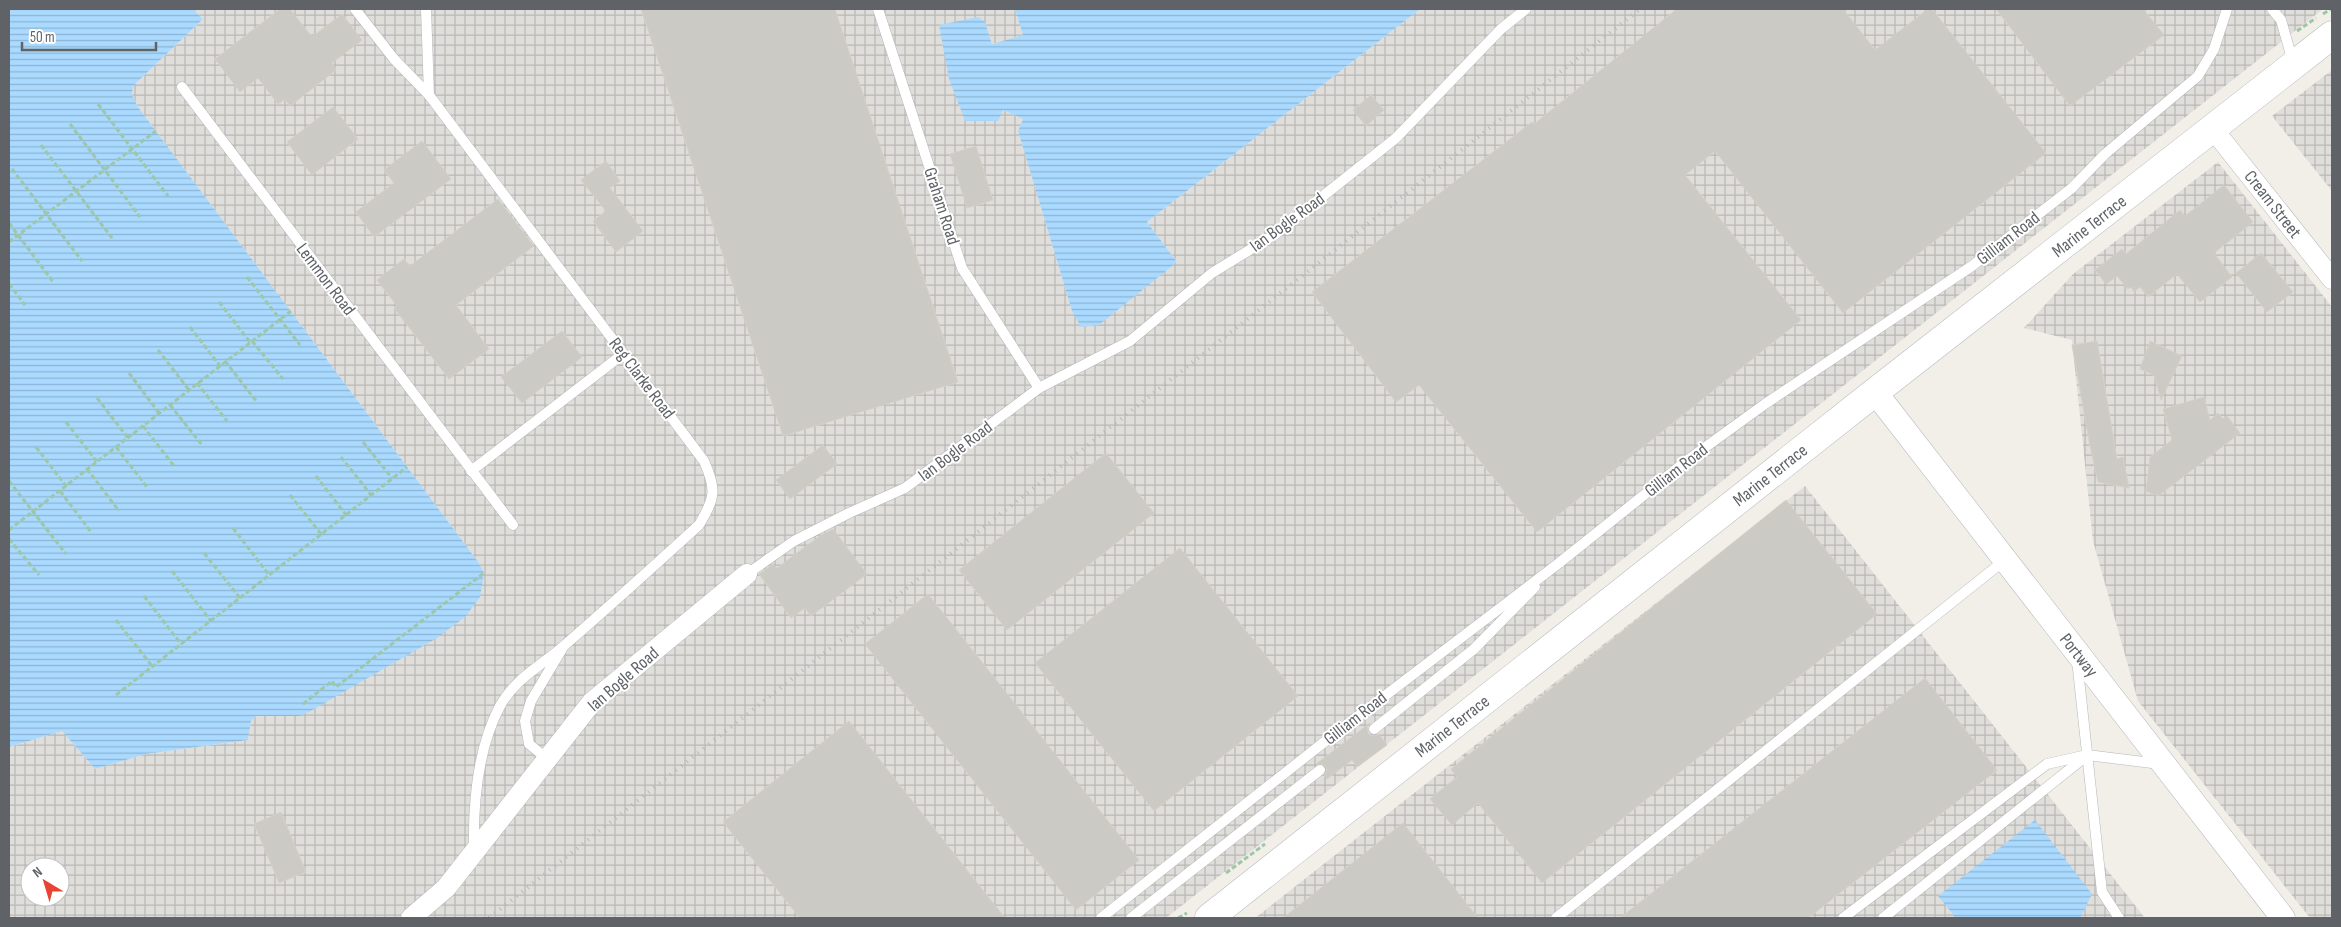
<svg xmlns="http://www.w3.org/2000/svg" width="2341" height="927" font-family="'Sofia Sans Condensed',sans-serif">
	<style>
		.industrial { fill: url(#industrial-grid); fill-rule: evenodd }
		.water { fill: url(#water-rules) }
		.building { fill: #cccac5; stroke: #d6d1c6 }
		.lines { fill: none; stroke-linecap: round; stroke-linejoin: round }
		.service-casing { stroke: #b5b8bc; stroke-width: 11 }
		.minor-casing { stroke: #b5b8bc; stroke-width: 21 }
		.tertiary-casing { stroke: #b5b8bc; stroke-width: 25 }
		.secondary-casing { stroke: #b6babf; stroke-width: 29 }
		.path { stroke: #9cc7a9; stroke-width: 3; stroke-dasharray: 5 2.5; stroke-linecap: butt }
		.service { stroke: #fff; stroke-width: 10 }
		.minor { stroke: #fff; stroke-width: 20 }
		.tertiary { stroke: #fff; stroke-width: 24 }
		.secondary { stroke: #fff; stroke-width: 28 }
		.rail { stroke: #b6b7b8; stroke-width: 4; stroke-dasharray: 1 6; stroke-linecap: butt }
		.labels { text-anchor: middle; stroke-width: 4; stroke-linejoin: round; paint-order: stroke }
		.street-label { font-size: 18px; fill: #5f6368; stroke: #fff }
	</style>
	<defs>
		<pattern id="industrial-grid" width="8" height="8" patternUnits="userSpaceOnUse" patternTransform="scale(1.25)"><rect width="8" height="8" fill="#e0deda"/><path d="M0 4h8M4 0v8" fill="none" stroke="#b9b8b5"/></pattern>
		<pattern id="water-rules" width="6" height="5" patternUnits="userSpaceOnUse" patternTransform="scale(1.25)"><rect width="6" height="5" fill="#aadaff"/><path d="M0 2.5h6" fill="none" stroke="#8eb4d2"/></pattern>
	</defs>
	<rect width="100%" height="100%" fill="#f1efe8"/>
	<g class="industrial">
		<path d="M193 9H1015L1024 35 992 44 985 22 1003 110 1023 119 1018 131 1072 311 1177 262 1147 222 1420 9H2323L1166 918H9V747L62 731 95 769 146 754 248 740 251 721 257 715 299 716 483 573 479 563 138 107 132 95 133 86 203 19ZM30 867H60V897H30Z"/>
		<path d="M2332 70V191L2272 116Z"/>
		<path d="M2218 162 2332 307V918H2310L2138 701 2093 541 2072 340 2024 328 2073 274Z"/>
		<path d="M1805 486 2145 918H1255Z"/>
	</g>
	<g class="water">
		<path d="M9 9H193L203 19 133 86 132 95 138 107 479 563 484 573 480 597 465 617 437 638 309 712 299 716H257L251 721 248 740 146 754 95 769 62 731 9 747Z"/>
		<path d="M1015 9H1420L1147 222 1177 262 1099 325 1081 327 1072 311 1018 131 1023 119 1003 110 998 121H965L949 79 939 25 978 17 985 22 992 44 1023 35Z"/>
		<path d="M2035 820 2092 894 2080 918H1956L1938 896Z"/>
	</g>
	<g class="building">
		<path d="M280 9H290L312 37 342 14 362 40 332 63 336 70 290 106 285 99 278 104 258 78 240 92 215 59Z"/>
		<path d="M641 9H835L958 382 783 436Z"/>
		<path d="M1677 9H1843L1875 50 1928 9H1932L2046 153 1843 313 1715 151 1685 175 1801 320 1537 532 1419 385 1396 402 1312 292 1532 122 1534 124Z"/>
		<path d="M1996 9H2143L2164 35 2070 106Z"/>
		<path d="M1371 95 1384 110 1366 126 1353 110Z"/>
		<path d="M333 107 358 139 312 175 287 142Z"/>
		<path d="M422 141 451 179 374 237 356 212 394 183 384 170Z"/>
		<path d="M976 146 993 200 967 208 950 154Z"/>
		<path d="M606 161 620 181 610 188 643 231 616 252 593 221 606 211 581 180Z"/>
		<path d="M2224 185 2253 222 2214 253 2232 277 2200 302 2177 274 2148 297 2140 287 2134 292 2131 287 2128 289 2117 276 2106 284 2095 270 2122 249 2126 254 2180 210 2185 216Z"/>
		<path d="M498 199 534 246 456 305 489 349 449 379 394 308 397 306 377 280 404 259 410 266Z"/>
		<path d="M2261 253 2293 292 2267 312 2236 273Z"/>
		<path d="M562 331 582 357 522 403 501 377Z"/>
		<path d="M2097 341 2117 459 2123 457 2129 488 2098 482 2090 446 2072 345Z"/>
		<path d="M2150 341 2182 356 2161 400 2154 375 2140 369Z"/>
		<path d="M2204 397 2210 420 2218 413 2223 419 2227 416 2240 433 2158 496 2146 491 2150 457 2172 440 2163 409Z"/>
		<path d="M823 445 837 464 790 499 776 480Z"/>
		<path d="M1106 453 1154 513 1007 630 959 570Z"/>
		<path d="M1786 500 1877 614 1542 883 1478 803 1452 825 1430 799 1457 777 1451 769Z"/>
		<path d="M833 529 867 574 811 616 805 608 791 618 759 574 773 564 777 568 821 535Z"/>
		<path d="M1180 548 1298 696 1154 811 1035 663Z"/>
		<path d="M928 594 1139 860 1076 910 865 644Z"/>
		<path d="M1925 678 1997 770 1808 918H1620Z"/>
		<path d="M849 721 1005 918H800L723 822Z"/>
		<path d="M1370 723 1367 727 1368 733 1372 736 1379 734 1387 745 1357 767 1352 760 1327 779 1324 775 1327 770 1325 765 1316 764Z"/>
		<path d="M281 812 306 872 279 883 254 824Z"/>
		<path d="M1403 823 1478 918H1283Z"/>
	</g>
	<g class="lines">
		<g class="service-casing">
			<g id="service">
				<path d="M355 9 394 59 429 95"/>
				<path d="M426 9 429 95 704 461C717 490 715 498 699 525 655 565 611 605 566 644 543 665 516 677 500 706 477 749 473 802 474 850"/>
				<path d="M878 9 962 268 1039 388"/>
				<path d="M2272 9 2281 20 2293 62"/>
				<path d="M182 87 513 525"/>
				<path d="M471 471 623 354"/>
				<path d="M747 574 794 541 849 513 905 488 1039 388 1130 341 1212 273 1274 235 1396 138 1501 29 1526 9"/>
				<path d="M2077 660 2102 892 2119 918"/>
				<path d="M1374 729 1474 649 1535 587"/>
				<path d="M546 758 529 744 525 721 531 701 562 649"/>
				<path d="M1101 918 1323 743 1559 563 1689 459 1765 404 1972 266 2072 188 2105 154 2198 76 2214 49 2227 9"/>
				<path d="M1131 918 1320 770"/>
				<path d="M1556 918 2005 560"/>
				<path d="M1843 918 2047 764 2087 755 2160 764"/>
				<path d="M1883 918 2085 757"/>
			</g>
		</g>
		<g class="minor-casing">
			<g id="minor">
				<path d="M2213 129 2332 279"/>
				<path d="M411 918 446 888 592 702 747 574"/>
			</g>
		</g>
		<g class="tertiary-casing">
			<path id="tertiary" d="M1875 392 2283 918"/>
		</g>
		<g class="secondary-casing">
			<path id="secondary" d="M1209 918 1875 392 2332 35"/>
		</g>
		<g class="path">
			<path d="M2323 14 2331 9"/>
			<path d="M2297 31 2316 18"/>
			<path d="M98 104 168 196"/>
			<path d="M70 124 140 217"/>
			<path d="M41 145 112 238"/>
			<path d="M12 169 82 261"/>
			<path d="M9 223 54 283"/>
			<path d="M9 242 156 131"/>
			<path d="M247 277 300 345"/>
			<path d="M9 284 25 305"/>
			<path d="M219 302 250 342"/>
			<path d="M190 327 220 366"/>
			<path d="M252 341 283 379"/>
			<path d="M158 350 189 390"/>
			<path d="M225 361 257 402"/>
			<path d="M129 373 159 413"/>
			<path d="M197 383 227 421"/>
			<path d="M97 398 128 438"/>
			<path d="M170 405 202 445"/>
			<path d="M66 422 97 462"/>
			<path d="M143 426 174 466"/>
			<path d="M363 442 392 478"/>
			<path d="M36 447 66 486"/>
			<path d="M116 447 147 487"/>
			<path d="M341 457 371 495"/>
			<path d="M87 469 119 511"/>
			<path d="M316 476 346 515"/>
			<path d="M9 481 66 554"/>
			<path d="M60 491 91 532"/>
			<path d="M290 495 321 534"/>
			<path d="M233 528 269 575"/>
			<path d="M9 530 291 311"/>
			<path d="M9 539 39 575"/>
			<path d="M204 553 240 598"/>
			<path d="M172 571 211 621"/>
			<path d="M144 596 181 644"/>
			<path d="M116 620 152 666"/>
			<path d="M116 695 407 467"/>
			<path d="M303 704 332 681 336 687 484 573"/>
			<path d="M1226 873 1265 844"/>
			<path d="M1178 918 1187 913"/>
		</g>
		<use href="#service" class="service"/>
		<use href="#minor" class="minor"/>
		<use href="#tertiary" class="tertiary"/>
		<use href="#secondary" class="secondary"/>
		<path class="rail" d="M489 918 1640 9"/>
	</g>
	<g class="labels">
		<g class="street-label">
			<text transform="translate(2273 204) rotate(52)" y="6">Cream Street</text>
			<text transform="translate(942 206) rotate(72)" y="6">Graham Road</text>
			<text transform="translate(1287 222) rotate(-36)" y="6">Ian Bogle Road</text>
			<text transform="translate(2089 226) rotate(-38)" y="6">Marine Terrace</text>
			<text transform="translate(2008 238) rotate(-38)" y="6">Gilliam Road</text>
			<text transform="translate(326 279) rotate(53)" y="6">Lemmon Road</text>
			<text transform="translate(642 378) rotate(53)" y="6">Reg Clarke Road</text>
			<text transform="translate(955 451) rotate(-37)" y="6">Ian Bogle Road</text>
			<text transform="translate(1676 470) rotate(-38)" y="6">Gilliam Road</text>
			<text transform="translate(1770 475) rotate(-38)" y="6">Marine Terrace</text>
			<text transform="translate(2079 655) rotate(52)" y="6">Portway</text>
			<text transform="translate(623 679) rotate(-41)" y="6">Ian Bogle Road</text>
			<text transform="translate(1355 718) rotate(-38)" y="6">Gilliam Road</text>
			<text transform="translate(1452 726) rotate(-38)" y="6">Marine Terrace</text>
		</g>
	</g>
	<rect width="2341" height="927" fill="none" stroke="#5f6368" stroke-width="20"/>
	<g transform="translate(45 882) rotate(322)"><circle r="24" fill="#ffffff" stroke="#bfc1c3"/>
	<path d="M0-4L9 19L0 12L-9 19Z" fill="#ea4335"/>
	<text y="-8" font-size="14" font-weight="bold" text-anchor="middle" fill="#5f6368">N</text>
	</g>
	<path d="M22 42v8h134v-8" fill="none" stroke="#5f6368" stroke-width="2.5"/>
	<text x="30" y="42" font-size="15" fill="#5f6368" stroke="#ffffff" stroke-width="4" paint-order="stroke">50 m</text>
</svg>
